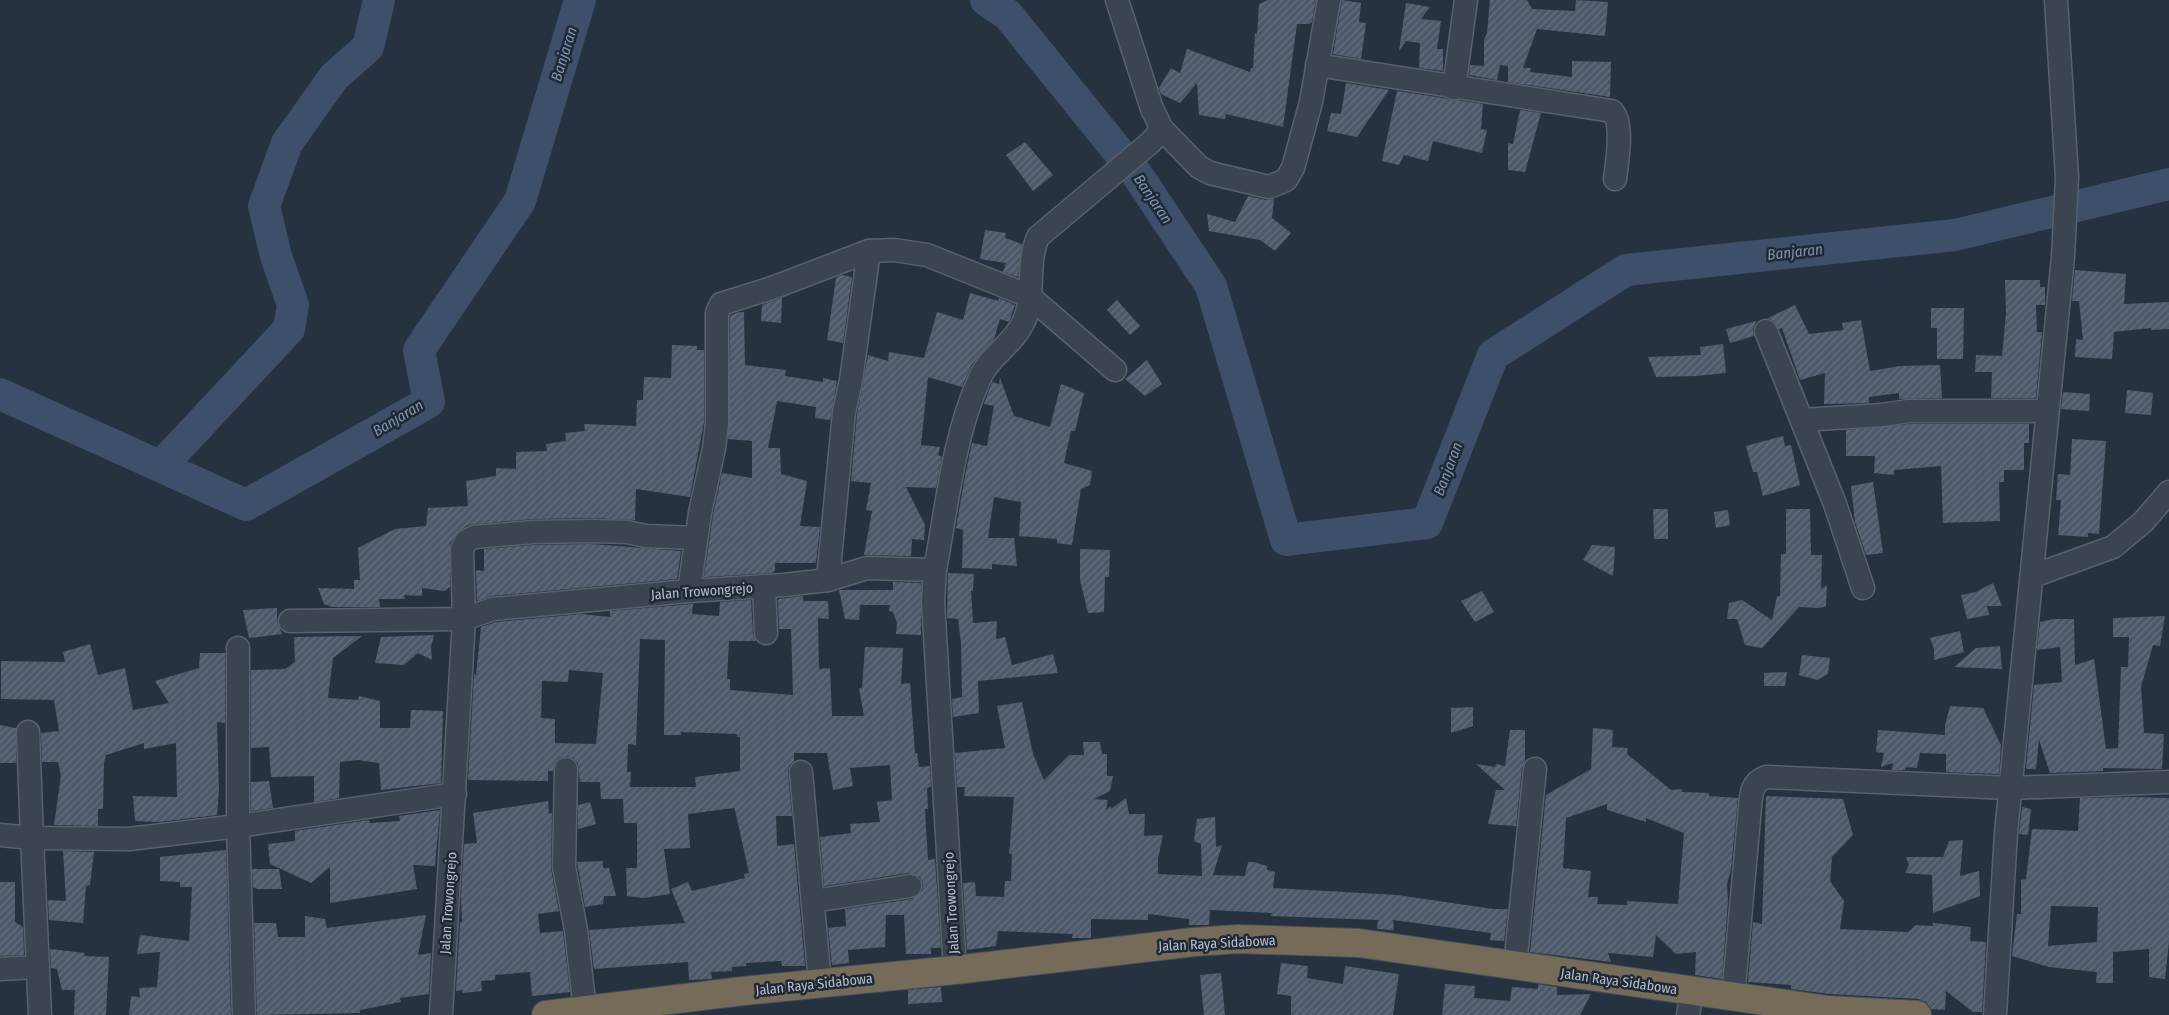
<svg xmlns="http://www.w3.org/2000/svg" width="2169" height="1015" font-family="'Fira Sans Condensed',sans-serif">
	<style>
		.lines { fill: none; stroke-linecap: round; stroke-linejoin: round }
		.river { stroke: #3d4f69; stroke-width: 32 }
		.building { fill: url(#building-hatch); fill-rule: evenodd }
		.minor-casing { stroke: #58626e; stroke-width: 25 }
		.highway-casing { stroke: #454f5b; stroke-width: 30 }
		.minor { stroke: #3b4451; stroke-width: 22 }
		.highway { stroke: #766a58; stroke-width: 28 }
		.labels { text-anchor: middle; stroke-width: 5; stroke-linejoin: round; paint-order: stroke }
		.street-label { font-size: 14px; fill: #b7bfcb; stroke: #1f2936 }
		.water-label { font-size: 15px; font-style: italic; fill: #8095b2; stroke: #1f2936 }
	</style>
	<defs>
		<pattern id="building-hatch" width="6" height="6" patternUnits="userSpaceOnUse" patternTransform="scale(1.25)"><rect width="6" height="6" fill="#4d596a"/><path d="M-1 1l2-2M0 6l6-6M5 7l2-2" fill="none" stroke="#646f7e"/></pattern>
	</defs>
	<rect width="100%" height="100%" fill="#273241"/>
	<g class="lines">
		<g class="river">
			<path d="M986 0 1008 15 1138 176 1211 286 1286 540 1427 523 1493 355 1626 270 1955 235 2169 184"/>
			<path d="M0 394 246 505 429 402 419 350 520 201 580 0"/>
			<path d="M161 466 289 329 293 305 276 256 264 206 287 143 334 77 368 47 379 0"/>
		</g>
	</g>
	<g class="building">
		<path d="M1268 0H1316L1312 22 1309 24H1297L1283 127 1226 114 1225 119 1199 115 1197 83 1180 103 1161 94 1159 88 1171 68 1180 73 1187 49 1250 72 1251 68H1253L1255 33 1257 34 1259 4Z"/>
		<path d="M1342 0 1361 3 1359 22 1366 23 1361 59 1333 54Z"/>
		<path d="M1490 0H1527L1532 9 1575 11 1576 0 1608 2 1605 36 1537 29 1523 68H1531L1530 72 1572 77V61L1611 62 1610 97 1508 82V66L1500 65 1497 80 1469 75 1470 65 1484 66V40L1487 33Z"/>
		<path d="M1406 3 1430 7 1421 19 1441 21 1437 49H1443V71L1419 68 1420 43 1406 41 1399 51Z"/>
		<path d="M1346 83 1389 90 1357 137 1327 131 1331 113 1341 114Z"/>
		<path d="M1397 91 1483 104 1481 129 1487 130 1482 153 1433 141 1428 161 1404 155 1399 165 1382 161Z"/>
		<path d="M1520 110 1541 113 1525 172 1508 170V143L1513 144Z"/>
		<path d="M1025 142 1053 175 1033 191 1006 155Z"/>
		<path d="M1248 196 1266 200 1274 199 1272 218 1291 233 1275 251 1260 240 1209 231 1207 214 1235 222Z"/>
		<path d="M985 230 1006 233 1005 238 1022 244 1018 277 1003 272 1006 263 980 259Z"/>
		<path d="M2075 270 2126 274 2124 304 2169 302V329L2151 330V328L2114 332 2112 359 2075 357 2076 339 2083 340 2079 301H2072Z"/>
		<path d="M842 275 852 277 843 343 827 340 836 278Z"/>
		<path d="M2005 280H2040V287H2045V305H2036L2037 332H2042L2036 398H1991L1992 372H1975L1976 355 2002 356 2006 314Z"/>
		<path d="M970 293 998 301 999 298 1015 305 1009 322 1000 319 994 339 972 364 962 387 928 377 921 445 940 447 938 455 942 457 936 488 906 487 925 525 924 540 912 539 911 556 864 555 872 511 866 510 871 483 851 481 857 414 868 355 888 361 889 352 924 358 937 312 963 320Z"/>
		<path d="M782 298 781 323 761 321 762 305Z"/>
		<path d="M1117 300 1140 326 1130 335 1107 310Z"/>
		<path d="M1795 305 1809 334 1843 330 1842 323 1861 320 1870 371 1900 366 1940 365 1942 398 1899 399V393L1869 397V403L1824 404 1825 373 1800 380 1782 328 1779 329 1774 321 1768 318Z"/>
		<path d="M1931 308H1964L1963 359H1937V328H1931Z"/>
		<path d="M739 312H744L745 365 786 370 785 376 823 382V378L837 381 830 420 815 418 816 407 777 401 768 448H780L781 474 807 481 800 526 820 527 816 563H775V571L771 573 704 577 713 515 722 473 752 478V441L728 439 730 316Z"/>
		<path d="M1756 321 1753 330 1754 336 1730 343 1726 329Z"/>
		<path d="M1723 344 1726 373 1696 376 1656 377 1648 357 1701 355 1700 347Z"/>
		<path d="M672 345 697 346V350H704V422L690 497 636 489 635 520 591 518 533 519 468 525 460 530 450 543V587L444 591 422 588V596L404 595 405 599H379L380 607H332L324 604 318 588 354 589V580H360L358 548 395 529 426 526 428 508 468 506 466 481 496 476V468L516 469V452L547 451 546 444 566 441 565 433 585 431 584 424 636 426 637 400H643L644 377 671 378Z"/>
		<path d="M1147 360 1162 384 1145 396 1125 379Z"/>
		<path d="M1000 378 1014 416 1050 427 1061 384 1084 393 1075 431H1071L1064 463 1092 471 1090 485 1081 489 1072 545 1057 543V539L1019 536 1021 502 994 497 988 538H1014L1017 566 992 564V569L962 568 963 530 956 528 965 476 972 443 987 446 994 406 984 404 992 382 999 384Z"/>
		<path d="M2127 390 2153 393 2151 415 2125 413Z"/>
		<path d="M2063 392 2090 394 2089 411 2061 409Z"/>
		<path d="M1910 424H2029V443H2024V470H2004V482H1999L2000 521 1943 523 1941 466 1894 470V475L1874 473 1875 456H1846V430Z"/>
		<path d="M1783 436 1785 446 1791 445 1800 485 1763 496 1757 472H1753L1746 446Z"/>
		<path d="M2072 439 2106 441 2099 534 2088 533V537L2058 535 2061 500H2056L2058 474 2070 475Z"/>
		<path d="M1873 482 1883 553 1866 555 1855 522 1851 486Z"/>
		<path d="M1653 509H1668V539H1654Z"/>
		<path d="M1786 509H1810L1811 555H1822L1821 589 1827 585 1826 606 1820 608 1799 607 1762 648 1745 645 1737 619H1727L1729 603 1742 600 1772 620 1777 596H1780L1781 554H1786Z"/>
		<path d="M1728 510 1730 525 1716 528 1714 512Z"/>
		<path d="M591 544 681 551 677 579 492 596 477 601 476 570 484 571V549L534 545Z"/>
		<path d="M1592 545 1615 547 1613 576 1583 560Z"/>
		<path d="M1080 549 1110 550 1109 577H1105L1104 612 1088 613 1080 580Z"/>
		<path d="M948 573 974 574 973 591H971L973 623 997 621 996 639 1005 637 1012 665 1053 654 1058 673 978 681 979 713 953 717 952 699 962 697 961 643 958 619 947 618Z"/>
		<path d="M893 582 921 583V635L896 634 897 623 893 612 889 611 890 605H860L859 620 845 619 839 590H893Z"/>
		<path d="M1993 583 2002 606H1987L1989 615 1967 619 1961 595 1976 592Z"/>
		<path d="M1482 591 1494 612 1475 622 1461 601Z"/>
		<path d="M803 596V601H828L829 619 818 618 819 669 830 668 832 716H864L859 688H862L865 647 903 648 901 684 910 683 915 753H917L919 767 930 766 931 786 927 789 928 809H925L928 860 935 859 941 948H931V954H906L904 915H886L885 947 848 950 849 963 832 965 828 928 846 926 845 909 912 899 922 891 923 884 920 877 908 873 824 886 820 837 851 833 850 824 880 822 877 802 892 800 890 765 850 768 853 786 833 790 827 753H794V761L789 766 788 773 792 816H776L777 846 794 844 805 966H782L781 961 746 963V966L732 967V971L711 972 712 979 689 980 688 962 594 969 589 930 685 923 671 889 688 882 692 891 745 878 744 874 749 873 735 810 734 808 688 814 690 848 664 849 670 894 644 898 627 896 626 868H637V823H624L623 799H601L600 782H580L578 763 573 758 567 756 559 758 555 763 553 771H548V781L468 780 474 674 476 675 481 627 496 622 582 614 610 617V611L693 604 692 614 719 616 720 602 751 600 753 634 756 641H729L727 679H730V690L793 695 791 629H779L778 599ZM640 639 665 640 664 735H681V732L737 734V737H740V771L695 777 696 787H630L631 772H627L628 744 636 745ZM569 670 603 673 596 744 555 743V719L541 718 542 681 568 682Z"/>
		<path d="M277 608V622L282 634 249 638 243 610Z"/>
		<path d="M2165 616 2160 646 2153 645 2141 687 2144 733 2164 734 2162 769 2103 768V771L2050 773 2039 740 2036 769H2026L2034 685 2062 682 2060 647 2037 650 2040 622 2054 619H2074L2075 665 2094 659 2106 749 2118 748 2121 667H2128L2129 637H2113V618Z"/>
		<path d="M1960 631 1964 652 1934 660V649L1930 638Z"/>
		<path d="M434 635 431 647 432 660 418 653 404 665 375 663 381 637Z"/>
		<path d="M362 636 333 658 328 698 358 700 359 696 380 701V728H410L411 710 443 711 441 783 381 790 379 763 358 760 340 762 339 798 314 802V776L271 777 269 747 251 748V670L285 669 295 662 294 637Z"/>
		<path d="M90 644 98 675 125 668 133 710 169 703 155 681 199 668 200 653H225V723L217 722 219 790 217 815 159 822 135 821 133 796 177 797 176 743 144 749V743L106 755 104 763 103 809H98V826L54 825 61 776 58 762H42L41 733 59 731 54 700 1 699V661L65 662 63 652Z"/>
		<path d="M2000 646 2002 669 1954 667 1976 648Z"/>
		<path d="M1802 655 1830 658 1828 674 1817 680 1799 675Z"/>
		<path d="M1787 672 1785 686H1764V673Z"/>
		<path d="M1022 702 1033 754 1044 780 1069 755H1084L1083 742H1100L1102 754H1107V776H1113L1110 791 1094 799 1108 800 1106 810 1111 806V809L1126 798 1129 814H1145L1144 836 1163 835 1158 859V874L1202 876 1201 844 1194 841 1197 819 1215 817 1216 847 1222 845 1213 875 1245 876 1248 862H1254L1267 866V870L1275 872 1273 888 1397 895 1493 909H1508L1504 941 1490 940 1491 933 1393 920 1394 930 1377 929 1378 920 1271 916 1272 913 1210 910 1209 925H1189V919L1148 914V920L1091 919V938H1072L1073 934 998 931 996 946 967 950 963 883 975 882 976 896 1004 897 1005 881H1011L1012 854H1009L1014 797 964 796 965 787H957L955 753 1005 748 997 706Z"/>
		<path d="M1950 706 1983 708 2001 745 1999 774 1946 772V754L1920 753 1917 768 1906 767 1905 770H1892L1893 763 1881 767 1884 753 1876 752 1878 730 1945 735V725Z"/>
		<path d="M1473 707V726L1451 733V708Z"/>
		<path d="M0 725 16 728V763H0Z"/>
		<path d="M1593 728 1613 730 1612 747 1628 748 1627 754 1671 790 1682 789V792L1709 793V796L1738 798 1731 869 1727 884 1728 901 1722 979 1695 975 1696 952 1676 954 1656 935 1653 957 1608 953 1611 962 1530 952 1546 795 1591 769ZM1607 804V810L1646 822V818L1684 833 1678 904 1627 901V905L1597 904 1598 897H1588L1591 871 1563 868 1566 818Z"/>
		<path d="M1510 730H1525V761L1522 768 1516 826 1488 824 1496 790H1505L1476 764 1495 767 1496 764 1505 766Z"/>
		<path d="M269 781 273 808 251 811V782Z"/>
		<path d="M1766 796 1843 799 1853 835 1832 857 1830 881 1844 901 1840 929 1908 932 1916 925 1933 926V923L1971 927 1970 941 1986 942 1982 1012H1973L1946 991 1945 1010 1931 1009 1926 1002 1918 999 1830 994 1791 989V985L1748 982 1753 922 1762 924Z"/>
		<path d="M2131 797 2169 798V942L2165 979 2149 977V949L2113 952V983H2096L2097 972 2049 967 2012 956 2017 914H2021V880L2026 879 2032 829 2078 831 2080 798ZM2051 906 2098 907 2097 942 2048 946Z"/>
		<path d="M548 801 549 814 552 813 551 869 559 911 538 914 540 933 563 931 570 992 532 996 530 972 495 975V980L481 981 482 991 463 993 462 990 456 991 460 922H462L461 896 464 844 477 843 473 813Z"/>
		<path d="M590 802 596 824 578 829V805Z"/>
		<path d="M2022 807 2031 809 2028 835 2019 834Z"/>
		<path d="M440 810 435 866 413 865 417 889 330 903V867L311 883 270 864 268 844 295 841V831L369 820 370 823 400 821 399 816Z"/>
		<path d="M1963 840 1960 876 1979 871 1980 896 1933 913 1932 875 1905 873 1909 865 1906 857H1943L1949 841Z"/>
		<path d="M226 850 231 1015H129L131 996 140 997 139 988 157 987 160 952 137 954 140 935 189 941 192 887H180V882L160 881V857Z"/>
		<path d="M63 851 94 852 90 885 86 886 83 923 49 920 48 900 66 901Z"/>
		<path d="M603 861V868H609L616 896H604L603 904 585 907 577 862Z"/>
		<path d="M252 869H279L282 889H257L253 887Z"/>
		<path d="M0 882H15V922L23 927 24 955 0 956Z"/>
		<path d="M426 915 418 955 431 953 429 994 400 998 401 1002 360 1010V1013L257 1015 254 923H276L278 937H305V916L325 919 327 928Z"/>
		<path d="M50 949 85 953 84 956 109 957 106 1015H74L75 990H62L57 969 51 968Z"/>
		<path d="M1281 963 1308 966 1307 978 1343 984 1345 966 1399 974 1393 1015H1291V996L1277 994Z"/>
		<path d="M1221 973 1225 1015H1204L1200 975Z"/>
		<path d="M1445 984 1475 986 1474 998 1510 1001 1512 987 1538 989V984L1557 987V995L1591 994 1580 1015H1442Z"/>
		<path d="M941 987 942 1002 908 1004V990Z"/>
	</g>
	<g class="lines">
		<g class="minor-casing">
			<g id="minor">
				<path d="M1117 0 1152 109 1162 129 1199 167 1210 173 1269 187 1286 180 1293 168 1311 102 1329 0"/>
				<path d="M1317 65 1612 111C1624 123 1617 162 1615 179"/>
				<path d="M1454 88 1466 0"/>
				<path d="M1766 331 1835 504 1863 588"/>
				<path d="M1802 420 1882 415 1909 411H2047"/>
				<path d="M935 570C947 507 953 438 979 380 988 357 1013 344 1023 323 1036 297 1026 264 1038 237L1151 142 1162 129"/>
				<path d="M2033 576 2113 547 2143 522 2169 492"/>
				<path d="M828 580 844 412 851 380 869 251"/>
				<path d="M764 586 766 633"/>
				<path d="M689 591 700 513 714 448 717 423V313L721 304 772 288 869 251 894 250 927 255 1029 296 1115 370"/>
				<path d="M290 621 464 619 462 549 466 541 474 537 533 532 591 531 627 532 646 536 695 538"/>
				<path d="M238 648V826L244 1015"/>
				<path d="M566 769 564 867 576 930 585 1011"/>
				<path d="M801 772 820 983"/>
				<path d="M0 835 32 838 28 732"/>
				<path d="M813 901 910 886"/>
				<path d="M1515 966 1535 769"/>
				<path d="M0 969 38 967"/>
				<path d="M1733 998 1750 807C1751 793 1752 782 1766 777L2010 788 2169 782"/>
				<path d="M40 1015 32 838 129 839 238 826 455 794"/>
				<path d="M441 1015 464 619 493 609 689 591 784 585 828 580 867 568 935 570 933 601 955 970"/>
				<path d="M1688 1015 1692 991"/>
				<path d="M1995 1015 2006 833 2063 257 2067 177 2056 0"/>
			</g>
		</g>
		<g class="highway-casing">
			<path id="highway" d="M546 1015 743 991 955 970 1194 942 1238 939 1359 943 1828 1010 1917 1015"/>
		</g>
		<use href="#minor" class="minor"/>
		<use href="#highway" class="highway"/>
	</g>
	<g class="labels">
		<g class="street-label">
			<text transform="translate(702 591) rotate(-4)" y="5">Jalan Trowongrejo</text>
			<text transform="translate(448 903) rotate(-86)" y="5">Jalan Trowongrejo</text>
			<text transform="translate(951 903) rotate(-93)" y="5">Jalan Trowongrejo</text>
			<text transform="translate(1217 943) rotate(-3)" y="5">Jalan Raya Sidabowa</text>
			<text transform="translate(1619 981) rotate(8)" y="5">Jalan Raya Sidabowa</text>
			<text transform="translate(814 984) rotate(-6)" y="5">Jalan Raya Sidabowa</text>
		</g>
		<g class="water-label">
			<text transform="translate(564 54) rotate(-73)" y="5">Banjaran</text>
			<text transform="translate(1153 199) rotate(56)" y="5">Banjaran</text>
			<text transform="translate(1795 252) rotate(-6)" y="5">Banjaran</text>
			<text transform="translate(398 418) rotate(-31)" y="5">Banjaran</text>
			<text transform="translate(1448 469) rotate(-69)" y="5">Banjaran</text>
		</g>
	</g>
</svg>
